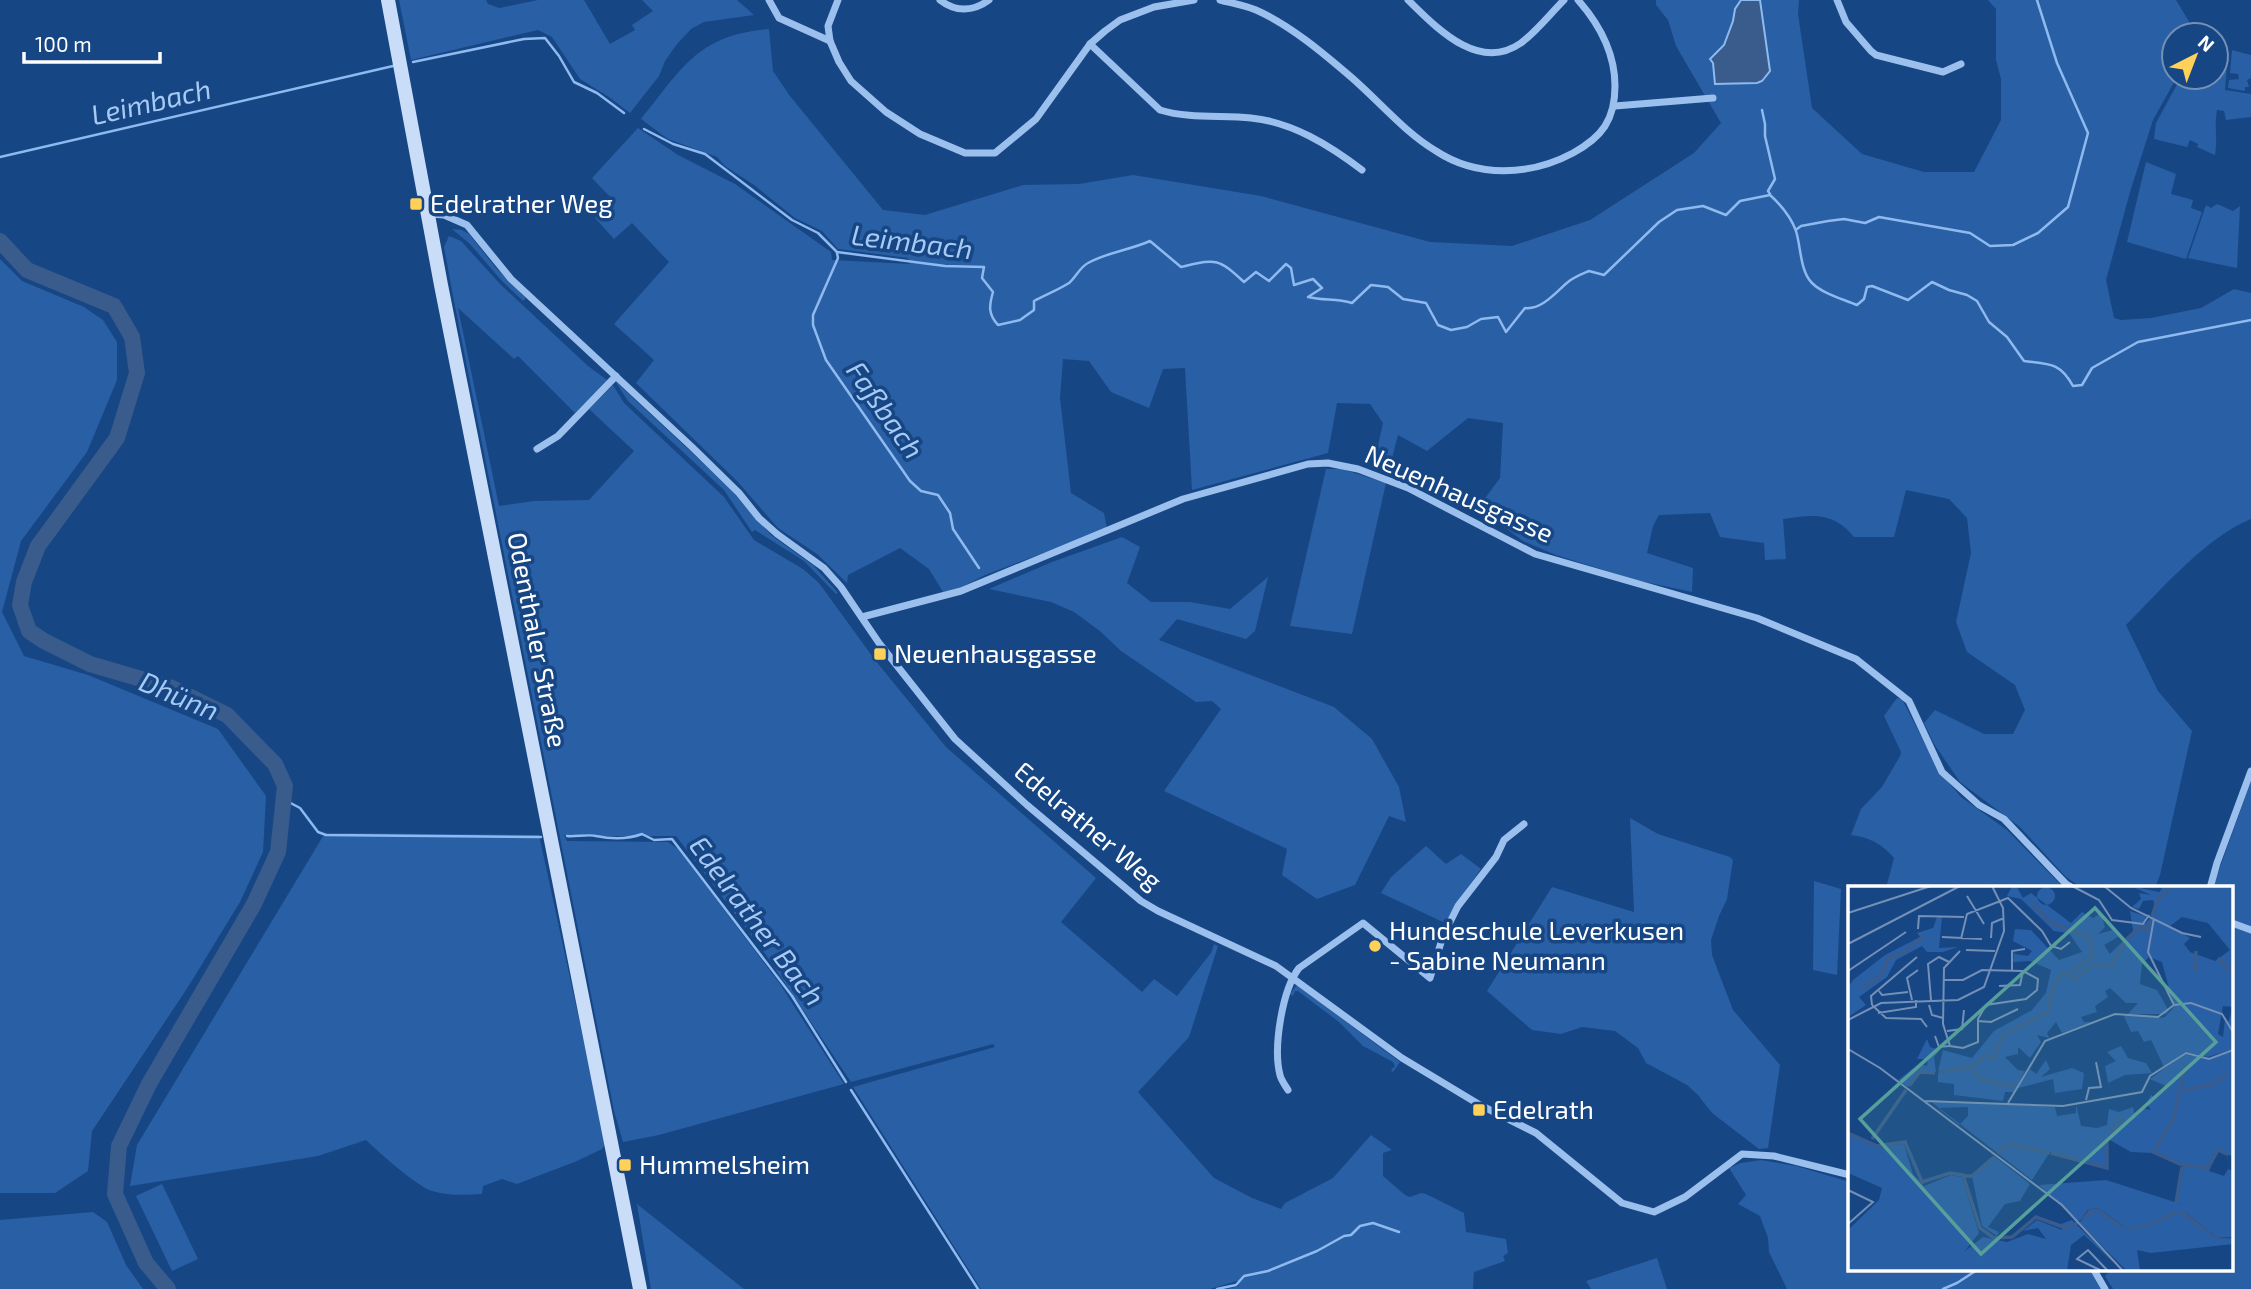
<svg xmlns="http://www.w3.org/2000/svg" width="2251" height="1289" font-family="'Exo 2',sans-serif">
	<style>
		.green { fill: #295fa4 }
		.water { fill: #395c8c; stroke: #8ebaf0; stroke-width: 2 }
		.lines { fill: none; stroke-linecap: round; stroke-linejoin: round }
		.stream { stroke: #8ebaf0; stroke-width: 2.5 }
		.river { stroke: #395c8c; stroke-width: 16 }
		.minor { stroke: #9cc0ed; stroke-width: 7 }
		.secondary { stroke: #c9ddf9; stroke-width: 14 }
		.poi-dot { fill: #ffd158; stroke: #174685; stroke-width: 2.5 }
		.labels { text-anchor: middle; stroke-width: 7; stroke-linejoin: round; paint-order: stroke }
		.poi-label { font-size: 26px; fill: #fff; stroke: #174685; text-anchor: start }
		.street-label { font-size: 26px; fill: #fff; stroke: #174685 }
		.water-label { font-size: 28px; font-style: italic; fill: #a7caf5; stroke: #174685 }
		.inset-river { fill: none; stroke: #395c8c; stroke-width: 3.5 }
		.inset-road { fill: none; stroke: #7490b6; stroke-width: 2 }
		.view { fill: #579f9a; fill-opacity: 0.15; stroke: #579f9a; stroke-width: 3.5 }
		.inset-edge { fill: none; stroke: #fff; stroke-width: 3.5 }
	</style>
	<rect width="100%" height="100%" fill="#174685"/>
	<g class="green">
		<path d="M399 0H486L488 4 499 8 538 0H584L610 44 635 30 632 25 653 11 642 0H737L754 15 704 22 691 29 677 44 665 61 659 76 630 113 609 97 580 79 552 37 538 30 411 60Z"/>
		<path d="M1656 0H1799L1798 14 1812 108 1862 154 1924 172H1974L2001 120V79L1996 60V9L1988 0H2176L2196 33V35H2174V77H2177L2153 120 2130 192 2106 280 2114 318 2121 320 2151 318 2201 308 2234 289 2251 293V519C2206 537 2161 590 2126 625L2158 691 2192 731 2160 875 2155 888H2081L2065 876 2020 827 1960 782 1934 744 1924 723 1935 710 1984 734H2013L2025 710 2015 685 1967 652 1956 622 1971 553 1967 518 1949 499 1906 490 1894 537H1854C1834 512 1813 514 1783 519L1786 559 1765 560 1764 543 1720 537 1710 513 1659 515 1653 526 1647 553 1693 568 1692 592 1636 580 1556 555 1523 541 1478 508 1500 478 1503 423 1468 418 1427 451 1398 435 1389 470 1374 464 1383 423 1370 404 1337 403 1328 453 1192 490 1185 368 1163 369 1149 408 1111 392 1089 361 1063 359 1060 398 1071 493 1104 513 1107 529 985 575 962 587 943 592 929 569 900 548 848 575 847 583 817 554 778 528 737 481 636 383 654 360 614 324 669 262 632 223 614 239 595 218 614 201 592 178 638 128 678 155 735 184 831 252 832 260 910 264 908 258 838 249 822 231 795 218 754 185 725 166 717 157 668 139 641 119C683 67 698 35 769 29L773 71 790 96 883 210 925 215 1023 185 1079 184 1133 175 1261 196 1430 242 1512 246 1590 220 1694 153 1721 123 1676 46 1668 20 1656 5Z"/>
		<path d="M2216 48 2228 52 2225 90 2251 94V117L2226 120 2224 111 2217 110C2214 125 2218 140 2215 155L2197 147 2198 144 2190 140 2187 147 2154 139 2156 123 2181 77H2216Z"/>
		<path d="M2232 50 2251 55V78L2247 80 2249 87H2245V91L2228 88 2229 80 2239 79 2238 74 2230 73Z"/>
		<path d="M2146 162 2176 174 2171 194 2193 200 2191 208 2202 212 2186 259 2127 242Z"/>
		<path d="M2217 204 2233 211 2240 206 2237 268 2188 258 2206 205 2211 208Z"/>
		<path d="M452 229 462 230 469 234 496 268 526 298 523 301 501 280 470 244Z"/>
		<path d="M449 236 461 241 501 285 588 366 607 380 575 413 518 356 514 359 458 308 499 506 534 501 589 500 634 451 589 409 613 385 624 403 724 497 754 540 803 569 819 583 875 660 946 747 1096 878 1061 922 1142 992 1154 979 1177 996 1211 953 1214 944 1218 946 1189 1037 1138 1092 1214 1178 1252 1198 1281 1209 1285 1203 1333 1178 1371 1135 1392 1150 1383 1153V1176L1405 1195 1410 1197 1421 1193 1426 1194 1464 1213 1466 1232 1506 1239 1508 1253 1503 1256 1505 1261 1474 1272 1473 1289H1227L1239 1286 1237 1281 1210 1289H981L853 1087 995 1047 993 1044 851 1082 764 952 676 836H577L564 835 567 841 668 842 678 849 780 984 844 1084 659 1135 623 1142 614 1111 454 301 444 247Z"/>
		<path d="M0 259 22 281 84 307 103 320 117 342V380L87 452 21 541 2 612 24 656 88 675 218 729 266 796 263 852 240 902 188 987 92 1131 88 1171 55 1193H0Z"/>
		<path d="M615 381 731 489 771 535 814 566 838 593 836 594 804 561 755 530 752 532 724 490 628 401Z"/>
		<path d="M1326 469H1342L1386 483 1352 634 1290 626Z"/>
		<path d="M1122 537 1140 547 1127 583 1151 602H1190L1230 609 1268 577 1255 631 1246 639 1177 619 1159 640 1334 707 1372 739 1399 787 1406 822 1389 816 1355 885 1317 899 1282 875 1287 849 1164 791 1221 709 1212 701 1196 702 1121 651 1100 631 1074 612 1051 602 989 589 1052 562Z"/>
		<path d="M1897 698 1902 699 1939 771 1961 797 2007 830 2064 888H1886L1894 858C1882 844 1869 837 1851 835L1861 809 1882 787 1900 756 1901 752 1884 716Z"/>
		<path d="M2251 781V928L2232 920V888H2215L2214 884Z"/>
		<path d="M1630 818 1658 834 1730 857 1733 860 1727 899 1719 916 1711 940 1712 955 1733 1010 1780 1065 1768 1148 1759 1149 1712 1113 1698 1095 1687 1085 1646 1063 1638 1048 1615 1031 1582 1027 1561 1034 1532 1030 1487 991 1552 887 1634 912Z"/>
		<path d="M325 833 539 835 605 1139V1144L602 1149 577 1161 517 1184 502 1179 483 1186 482 1194C466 1195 448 1196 432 1191 418 1187 378 1152 366 1140L318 1156 130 1186 137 1145Z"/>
		<path d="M1426 846 1446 864 1461 854 1481 869 1458 901 1445 923 1381 893 1391 877Z"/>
		<path d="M1814 881 1841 889 1837 975 1813 970Z"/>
		<path d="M2232 924 2251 931V1289H2113L2105 1276 2109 1272 2108 1270H2232Z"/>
		<path d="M1296 986H1298L1400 1062 1393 1072 1391 1070 1395 1066 1393 1062 1363 1046 1339 1022 1298 991H1295L1293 996 1290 994Z"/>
		<path d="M1761 1160 1796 1166 1850 1182V1270H2093L2103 1289H1787L1769 1252 1768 1238 1760 1216 1738 1204 1746 1195 1729 1168 1741 1163Z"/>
		<path d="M162 1184 198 1259 172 1271 136 1196Z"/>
		<path d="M637 1204 744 1289H651Z"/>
		<path d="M93 1212 107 1222 126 1265 143 1289H0V1220Z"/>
		<path d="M1657 1258 1667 1289H1591L1586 1281Z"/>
	</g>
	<path class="water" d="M1741 0H1760L1770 71 1762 81 1757 83 1715 84 1713 63 1710 59 1724 45 1733 21 1735 9Z"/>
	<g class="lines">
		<g class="stream">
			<path d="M413 62 524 39 545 38 559 56 574 82 597 93 624 113"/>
			<path d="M1762 110 1765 124V136L1775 179 1768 191 1770 194"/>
			<path d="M644 129 673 144 705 154 792 220 818 233 837 252 945 266 984 267 982 278 993 292C989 306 988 314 998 325L1020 320 1034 310V301C1045 295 1058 290 1069 283 1076 277 1080 267 1088 263 1108 252 1130 250 1150 241L1181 267C1216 259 1217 257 1244 282L1256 272 1269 281 1286 264 1291 268 1294 285 1313 279 1322 288 1308 297C1324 301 1336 298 1352 303L1371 285 1388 287 1403 299 1426 303 1438 325 1451 330 1467 327 1481 319 1498 317 1506 332 1525 308C1542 310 1556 292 1568 282 1574 277 1582 274 1589 271L1604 275 1659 222 1677 210 1703 206 1726 215 1740 201 1770 195C1781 205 1791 217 1796 231 1801 247 1800 271 1812 283 1823 294 1843 299 1857 305L1864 299 1867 287 1872 286 1908 300 1932 282 1949 290 1967 295 1977 301 1989 322 2007 337 2024 361C2049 364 2060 362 2073 386L2082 385 2092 368 2138 342 2251 320"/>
			<path d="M0 157 393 66"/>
			<path d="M1797 229 1801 226 1828 221 1844 219 1865 223 1879 217 1970 233 1990 246 2013 245 2038 233 2068 207 2088 133 2057 63 2037 0"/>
			<path d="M837 253 838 258 813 315V325L826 360 910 481 921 491 938 495 950 513 953 529 979 568"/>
			<path d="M283 799 300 808 318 832 326 835 541 837"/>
			<path d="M567 836C574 837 590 834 596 836 611 839 626 840 642 834L654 840 672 839 792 996 846 1082"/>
			<path d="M851 1090 978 1289"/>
			<path d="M1217 1289 1236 1285 1244 1276 1268 1271 1317 1251 1344 1236 1351 1235 1360 1226 1373 1223 1399 1232"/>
			<path d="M1943 1289 1957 1283 1977 1270"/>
		</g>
		<path class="river" d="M0 241 27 270 114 306 132 337 137 373 117 438 38 546 24 582 20 605 29 631 44 641 90 664 172 688 227 715 275 764 285 786 278 852 254 904 149 1084 119 1146 115 1194 146 1263 168 1289"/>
		<g class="minor">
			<path d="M769 0 779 18 830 41"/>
			<path d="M838 0 828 26 830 41 839 62 851 81 886 112 920 134 965 153H995L1036 119 1090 44 1105 31 1120 20 1154 7 1194 0"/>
			<path d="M940 0C955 12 973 12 989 0"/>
			<path d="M1220 0C1231 3 1244 5 1256 10 1290 25 1323 53 1351 77 1379 101 1404 132 1436 151 1477 178 1530 176 1573 153 1602 137 1615 120 1615 86 1615 53 1600 25 1578 0"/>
			<path d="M1408 0C1436 27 1478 73 1521 43 1537 31 1550 14 1564 0"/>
			<path d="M1837 0 1846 22 1871 51 1876 55 1943 72 1961 64"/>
			<path d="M1090 44 1160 110C1189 119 1221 115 1251 118 1292 122 1329 145 1362 170"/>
			<path d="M1615 106 1713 98"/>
			<path d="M429 214 444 215 467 225 511 279 692 447 739 493 759 518 777 534 824 568 841 587 879 643 955 739 1027 805 1141 901 1158 911 1276 966 1402 1058 1480 1105 1536 1133 1622 1203 1654 1212 1685 1197 1742 1154 1774 1156 1850 1175"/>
			<path d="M537 449 558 436 616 376"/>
			<path d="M862 617 961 591 1183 499 1308 464 1328 463 1358 469 1408 488 1535 554 1757 618 1856 659 1909 701 1942 772 1979 805 2004 819 2066 884 2073 888"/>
			<path d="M2210 888 2217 863 2251 771"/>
			<path d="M2232 923 2251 930"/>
			<path d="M1288 1090C1285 1085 1281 1080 1280 1075 1273 1048 1282 990 1299 968L1363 923 1430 978 1443 936 1458 906 1496 857 1504 840 1524 824"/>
			<path d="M2094 1270 2105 1289"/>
		</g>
		<path class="secondary" d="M388 0 441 285 640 1289"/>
	</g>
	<g class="poi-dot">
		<rect x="409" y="197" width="14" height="14" rx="3.5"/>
		<rect x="873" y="647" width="14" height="14" rx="3.5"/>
		<circle cx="1375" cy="946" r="7"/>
		<rect x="1472" y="1103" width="14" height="14" rx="3.5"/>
		<rect x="618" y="1158" width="14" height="14" rx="3.5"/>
	</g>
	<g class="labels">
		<g class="poi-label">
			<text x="430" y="213">Edelrather Weg</text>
			<text x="894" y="663">Neuenhausgasse</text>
			<text x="1389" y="940">Hundeschule Leverkusen<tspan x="1389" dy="30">- Sabine Neumann</tspan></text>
			<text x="1493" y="1119">Edelrath</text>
			<text x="639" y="1174">Hummelsheim</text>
		</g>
		<g class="street-label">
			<text transform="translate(1459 494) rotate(24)" y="9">Neuenhausgasse</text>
			<text transform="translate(537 640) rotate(79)" y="9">Odenthaler Straße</text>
			<text transform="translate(1088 826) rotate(40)" y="9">Edelrather Weg</text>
		</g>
		<g class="water-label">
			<text transform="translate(151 102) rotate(-13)" y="10">Leimbach</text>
			<text transform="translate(912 242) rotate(7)" y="10">Leimbach</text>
			<text transform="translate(885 410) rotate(55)" y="10">Faßbach</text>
			<text transform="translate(179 696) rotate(23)" y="10">Dhünn</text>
			<text transform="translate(757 921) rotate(53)" y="10">Edelrather Bach</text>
		</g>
	</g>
	<g transform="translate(1848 886)">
		<rect width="385" height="385" fill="#174685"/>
		<path d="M164 0 169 1 175 12 183 7 223 37 234 26 245 32 253 27 257 41 250 48 265 44 270 51 256 59 251 51 262 68 285 45 282 25 297 30V38L308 25 305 14 295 15 291 23 284 21 293 13 291 7 303 9 283 0 311 6 314 3 310 0H385V121L375 120 370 148 375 151 377 133 380 136 385 122V163L360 171 337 166 316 181 303 154 296 156 290 145 283 146 275 128 312 132 317 131 326 121 314 76 301 71 294 78 292 98 309 104 321 125 318 128H280L290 117H278L262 102 257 105 260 111 247 120 249 126 233 131 236 136H244L214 147 208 136 199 147 201 152 189 149 193 156 182 172 170 161V168L157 171 170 184 177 185 166 206H157L155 215 106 209V198L90 196V187L110 182 90 185 95 164 124 172 146 145 184 124 198 107 203 84 182 75 165 76 166 64 167 68 180 70 184 65 165 55 167 43 183 44 211 74 234 66 221 47 206 45 173 13 159 10ZM334 31 360 37 382 64 367 75 342 66 336 58 342 52 322 40ZM189 10a9 9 0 1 1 18 0a9 9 0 1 1-18 0ZM89 31H94L91 62 110 61 95 66H79L74 60 48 74 39 91 11 111 18 119 0 131V102L5 94 37 69 72 51 69 47 85 42ZM79 153 82 161 92 164 86 171 88 186H71L60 201 50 194 71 178 79 180 80 173H69ZM273 160 280 172 298 177 304 187 277 189 260 197 257 180 268 175 259 166ZM385 165V270L379 269 381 280 378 267 370 265 361 285 376 290 380 283 385 285V351L369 352 337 326H326L337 327 369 353 385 352V358L303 367 289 364 292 385 278 384 231 337 244 324 253 325 269 339 277 341 250 322 240 324 230 336 191 299 258 294 336 319 328 316 335 278 305 267 283 266 260 253 259 282 202 266 184 294 81 214 207 221 209 230 228 227V218L233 240 249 242 259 239 261 223 271 226 285 221 287 230 295 222 303 224 298 218 303 209 308 212 320 201 302 193 336 168 360 173ZM120 221V230L111 239 90 222ZM198 174 202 183 193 191 224 182 236 187 234 203 207 207 205 193 170 202 182 183 188 188ZM0 249 32 260 56 258 65 288 76 300 103 289 114 291 131 347 117 365 135 351 159 356 180 348 198 353 190 342 175 345 189 334 214 344 213 338 224 334 275 385 236 349 223 359 219 385H0V344L31 314 34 302 0 287ZM146 270 182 298 172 315 157 318 140 341 151 346 149 350 134 340 124 290Z" fill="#295fa4" fill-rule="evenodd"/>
		<path d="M250 322 278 342 305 337 325 325 337 326 369 352 385 353 369 354 331 327 307 339 284 344 269 340 249 325 230 336 241 324Z" fill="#395c8c"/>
		<path class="inset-river" d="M184 17 203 37 242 51 245 70 221 88M304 30 310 13 324 0M370 72 385 88M347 86 348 65M12 103 33 90 40 72 55 67 76 50M124 182 132 193 167 201M91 186 123 181 139 169 146 173 154 150 200 126 206 98 215 87 227 93 245 79H264L279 53 294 40 298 44 303 35M61 200 72 186 87 187M335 204 363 199 378 189M0 247 29 260 57 256 74 296 102 287 115 289 132 342 146 352 164 351 188 331 218 342 231 336M24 253 58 204M149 267 161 258 202 267M203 267 259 282V255L274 231M334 279 305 266 326 232 337 180M334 279 360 282 370 264 379 268M116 290H124L146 271M328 317 334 281"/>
		<path class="inset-road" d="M224 0 251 14 264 34 295 38 301 29M256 0 283 22 334 47 353 51M119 10 136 38M0 27 83 0M306 32 300 66 326 119M70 43 71 30 116 31M94 51 134 53M143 52 144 37 156 32M113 53 119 28 160 12 194 45 203 60 213 63 222 56M0 58 112 0M118 64 147 65M164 84V65L177 63M0 85 58 46M96 94H115L134 84 175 85 190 93 189 104 178 113 138 119 130 133V156L115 162 102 160 95 138 96 82 112 65M151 100 172 99 175 85M31 105 34 109 60 106M64 114 59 92 70 84M83 114 80 78 91 71 101 76M24 119 23 110 69 71M24 119 38 132 73 133 79 141M81 119 84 129 95 132M326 119 343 117 374 128 385 146M30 127 68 121V114M0 134 33 117 110 114 136 101 156 45 155 22 144 0M130 135 143 136 170 123M99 145 114 143 116 124M87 150 91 161 101 160M0 163 32 182 214 319 275 385M238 214 241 202 253 201 248 176M76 215 215 220 294 206 302 190 338 167 361 173 385 164M160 217 197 155 267 128 310 131 326 119M0 304 25 316 0 338M254 385 229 373 240 364 260 385"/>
		<path class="view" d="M247 22 368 156 133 368 12 233Z"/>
		<rect width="385" height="385" class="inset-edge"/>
	</g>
	<g transform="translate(2195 56) rotate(42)"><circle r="33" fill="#174685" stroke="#7490b6" stroke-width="2"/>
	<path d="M0-5L12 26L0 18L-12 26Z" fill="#ffd158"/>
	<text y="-10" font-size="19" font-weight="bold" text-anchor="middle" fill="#ffffff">N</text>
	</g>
	<path d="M24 52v10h136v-10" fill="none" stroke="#ffffff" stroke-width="3.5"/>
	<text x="35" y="52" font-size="21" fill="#ffffff" stroke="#174685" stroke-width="5" paint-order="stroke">100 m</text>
</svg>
